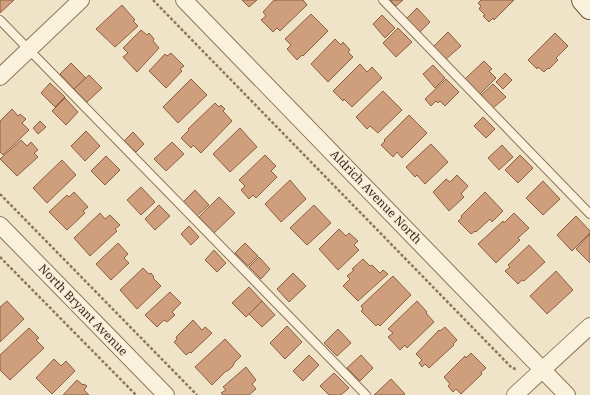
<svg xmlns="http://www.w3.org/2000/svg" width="590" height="395" font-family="'Noto Serif',serif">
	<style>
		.building { fill: #cf9f7d; stroke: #8d5f41 }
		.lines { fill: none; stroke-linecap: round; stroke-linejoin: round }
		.lane-casing { stroke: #8d765c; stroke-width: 10 }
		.street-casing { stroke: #8d765c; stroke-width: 18 }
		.secondary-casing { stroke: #6f573f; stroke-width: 24 }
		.path { stroke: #8d765c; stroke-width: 2.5; stroke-dasharray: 3 2; stroke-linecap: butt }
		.lane { stroke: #faf1dc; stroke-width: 8 }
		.street { stroke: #faf1dc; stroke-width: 16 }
		.secondary { stroke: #faf1dc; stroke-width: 22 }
		.labels { text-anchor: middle; stroke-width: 3; stroke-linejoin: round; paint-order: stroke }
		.street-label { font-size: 12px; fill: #3d2e20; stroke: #f7eed8 }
	</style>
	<rect width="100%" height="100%" fill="#f0e4c8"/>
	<g class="building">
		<path d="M0 0H14L0 13Z"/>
		<path d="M242 0H257L249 7Z"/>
		<path d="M274 0 276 1 277 0H303L307 5 280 31 277 28 273 32 261 20 266 16 263 12Z"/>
		<path d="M390 0H403L396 6Z"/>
		<path d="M481 0H514L494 20 493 18 489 22 483 16 485 15 479 9 481 6 478 3Z"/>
		<path d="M122 5 135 20 133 21 138 26 115 47 96 29Z"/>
		<path d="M417 8 430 22 419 33 406 19Z"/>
		<path d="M311 14 328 31 303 56 302 55 297 60 287 49 291 45 285 39Z"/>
		<path d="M382 15 395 28 385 38 373 24Z"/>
		<path d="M398 28 412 42 396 57 383 43Z"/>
		<path d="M141 30 147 35 149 33 154 39 153 41 159 48 137 72 123 57 128 53 123 48Z"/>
		<path d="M448 32 461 46 445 60 433 47Z"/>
		<path d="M555 33 568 46 556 58 558 60 549 69 548 68 544 72 538 67 537 69 528 60Z"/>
		<path d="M335 39 341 45 343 42 350 50 348 52 353 57 328 82 311 64Z"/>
		<path d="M171 53 184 66 180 69 182 71 166 88 149 71 165 54 167 56Z"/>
		<path d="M484 61 492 69 489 71 496 78 480 94 465 79Z"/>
		<path d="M71 63 86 78 74 89 60 74Z"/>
		<path d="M360 64 367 72 372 67 382 78 352 107 344 99 343 101 333 91Z"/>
		<path d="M433 65 445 78 435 88 423 74Z"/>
		<path d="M505 73 512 80 503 89 496 82Z"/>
		<path d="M89 75 102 88 87 102 74 89Z"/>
		<path d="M191 79 207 95 178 123 163 107Z"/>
		<path d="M446 79 459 92 445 106 440 101 438 103 436 101 431 106 425 99Z"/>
		<path d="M50 83 65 97 55 107 41 93Z"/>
		<path d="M493 84 506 97 493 108 481 95Z"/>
		<path d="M383 91 402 110 378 133 370 126 367 129 356 117Z"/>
		<path d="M65 98 78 112 66 125 52 111Z"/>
		<path d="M215 103 219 107 221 105 225 109 223 111 232 121 201 153 193 145 191 148 181 138 189 130 188 129Z"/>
		<path d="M12 109 18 116 20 114 26 119 22 123 29 130 3 155 0 152V121Z"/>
		<path d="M409 115 427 133 402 158 397 152 393 157 381 145 385 141 384 140Z"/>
		<path d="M483 117 495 129 486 138 474 126Z"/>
		<path d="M40 121 46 127 38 134 33 128Z"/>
		<path d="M240 128 257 147 230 172 213 154Z"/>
		<path d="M86 131 100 146 85 161 71 146Z"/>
		<path d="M133 132 144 144 136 152 124 141Z"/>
		<path d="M21 140 27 146 31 142 38 150 34 153 38 157 17 176 0 159Z"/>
		<path d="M172 142 184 154 166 171 154 159Z"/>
		<path d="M431 144 448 162 425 184 417 175 415 177 406 167Z"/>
		<path d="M502 145 513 157 499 170 488 158Z"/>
		<path d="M265 155 276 166 271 171 277 177 256 198 253 195 249 199 241 190 245 186 239 180Z"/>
		<path d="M520 155 533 168 518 183 505 170Z"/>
		<path d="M106 156 120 170 105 185 91 171Z"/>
		<path d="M62 160 76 175 47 203 33 188Z"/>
		<path d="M457 175 468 186 461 194 464 197 449 211 433 192 446 179 450 182Z"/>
		<path d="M290 180 306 199 281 222 265 204Z"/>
		<path d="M543 181 560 199 543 215 526 198Z"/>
		<path d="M141 187 155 202 141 215 127 200Z"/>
		<path d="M195 190 209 205 197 216 183 202Z"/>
		<path d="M74 192 88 207 83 211 85 213 67 230 49 212 67 195 69 197Z"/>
		<path d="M485 192 503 211 492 222 490 219 476 232 475 231 471 234 458 221 462 218 461 216Z"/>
		<path d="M219 197 235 213 214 233 199 217Z"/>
		<path d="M159 205 170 216 155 230 145 219Z"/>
		<path d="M314 205 331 223 307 245 290 228Z"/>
		<path d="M100 213 105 219 110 215 120 225 115 229 117 231 90 256 74 238Z"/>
		<path d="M514 213 529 228 518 238 520 240 496 263 478 244 503 221 504 223Z"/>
		<path d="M576 216 590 231V233L572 251 557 235Z"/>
		<path d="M189 226 199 237 191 245 181 234Z"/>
		<path d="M339 229 346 236 349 233 358 241 354 245 359 250 338 270 319 249Z"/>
		<path d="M590 234V263L576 249Z"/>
		<path d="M118 243 128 254 124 258 129 263 111 280 96 264Z"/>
		<path d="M245 243 258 256 248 266 235 253Z"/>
		<path d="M529 245 545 262 524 281 522 280 518 284 505 271 510 267 508 265Z"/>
		<path d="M214 250 226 263 217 272 205 260Z"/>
		<path d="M259 257 270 269 261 279 249 267Z"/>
		<path d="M363 259 370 266 372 265 380 273 383 270 388 274 358 301 343 286 350 279 347 276 354 270 352 269Z"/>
		<path d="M143 268 149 274 151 273 154 277 153 278 161 286 137 309 120 290Z"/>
		<path d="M556 271 573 290 547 314 530 296Z"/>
		<path d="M293 273 306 286 289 302 277 289Z"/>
		<path d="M393 276 411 295 380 326 378 324 376 326 361 311 363 309 361 306Z"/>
		<path d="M249 287 262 301 246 317 232 303Z"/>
		<path d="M170 292 181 303 172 312 175 315 167 322 164 320 157 327 145 315Z"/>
		<path d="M7 301 24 319 0 342V307Z"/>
		<path d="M262 301 275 315 262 327 249 314Z"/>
		<path d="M417 301 427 312 426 313 434 322 407 348 405 345 400 350 388 337 393 333 388 329Z"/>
		<path d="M193 320 202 330 205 327 212 333 191 353 190 352 186 355 174 342 177 339 176 337Z"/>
		<path d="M287 326 302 342 285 359 270 343Z"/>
		<path d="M445 327 457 340 453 344 454 345 429 368 425 364 422 367 419 363 422 360 416 354 439 330 440 331Z"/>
		<path d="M29 328 39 338 36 340 44 348 10 380 0 370V355Z"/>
		<path d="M338 329 351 343 337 356 324 343Z"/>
		<path d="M225 339 241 356 234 363 233 366 229 370 225 372 212 385 195 367Z"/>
		<path d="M471 353 486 368 481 372 482 374 461 394 456 389 453 392 448 386 450 384 444 377 465 356 466 358Z"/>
		<path d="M309 355 319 365 303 381 293 371Z"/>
		<path d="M361 355 373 368 360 381 347 368Z"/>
		<path d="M54 359 61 366 66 361 75 371 52 394 36 378Z"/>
		<path d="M246 367 256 380 252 384 256 389 249 395H223L221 393 226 390 223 387Z"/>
		<path d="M334 373 349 388 341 395H329L320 386Z"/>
		<path d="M391 379 405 394 403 395H374Z"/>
		<path d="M77 380 83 385 84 384 87 386 84 390 89 395H63Z"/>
	</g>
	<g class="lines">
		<g class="lane-casing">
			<g id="lane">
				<path d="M383 0 590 214"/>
				<path d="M0 20 366 395"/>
			</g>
		</g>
		<g class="street-casing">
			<g id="street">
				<path d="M184 0 567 395"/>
				<path d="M0 77 81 0"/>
				<path d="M0 225 166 395"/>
				<path d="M515 395 590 326"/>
			</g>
		</g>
		<g class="secondary-casing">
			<path id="secondary" d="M583 0 590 8"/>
		</g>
		<g class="path">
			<path d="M153 0 512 368 516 369"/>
			<path d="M0 194 197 395"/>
			<path d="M0 257 136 395"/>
		</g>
		<use href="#lane" class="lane"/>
		<use href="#street" class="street"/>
		<use href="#secondary" class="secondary"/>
	</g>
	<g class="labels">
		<g class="street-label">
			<text transform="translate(376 197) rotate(46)" y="4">Aldrich Avenue North</text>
			<text transform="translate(83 310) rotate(46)" y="4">North Bryant Avenue</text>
		</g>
	</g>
</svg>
